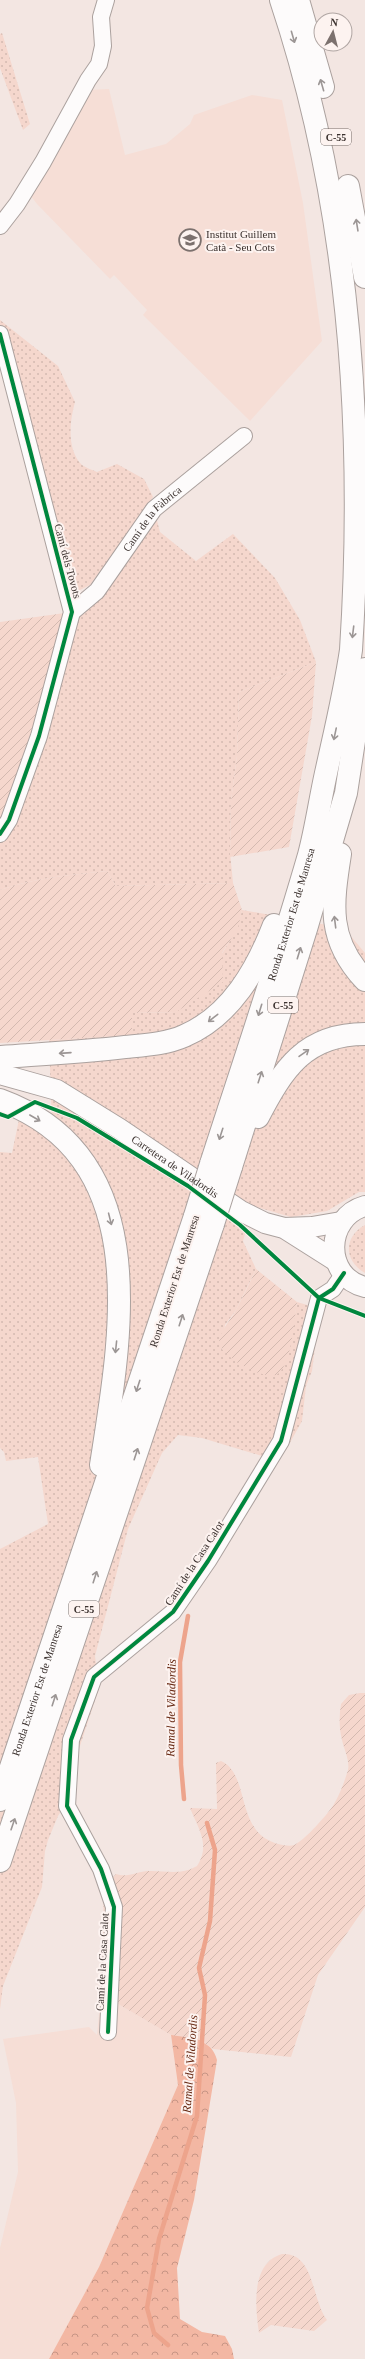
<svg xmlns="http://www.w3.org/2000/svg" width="365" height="2359" font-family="'Times New Roman',serif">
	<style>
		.built { fill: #f6ded6 }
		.grass { fill: url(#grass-dots) }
		.forest { fill: url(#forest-crowns) }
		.garden { fill: url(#garden-furrows) }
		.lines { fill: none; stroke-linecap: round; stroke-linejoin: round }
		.stream { stroke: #eda48c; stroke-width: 4.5 }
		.minor-casing { stroke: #aba19e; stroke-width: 18 }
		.tertiary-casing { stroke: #aba19e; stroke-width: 22 }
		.trunk-casing { stroke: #aba19e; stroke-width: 24 }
		.minor { stroke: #fdfbfb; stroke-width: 16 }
		.tertiary { stroke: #fdfbfb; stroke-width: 20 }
		.trunk { stroke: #fdfbfb; stroke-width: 22 }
		.trunk-bridge-casing { stroke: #aba19e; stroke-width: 24; stroke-linecap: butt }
		.trunk-bridge { stroke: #fdfbfb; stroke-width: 22 }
		.cycleway-casing { stroke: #fdf3f0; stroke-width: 6 }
		.cycleway { stroke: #00873e; stroke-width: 4 }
		.oneway { stroke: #9c9695 }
		.labels { text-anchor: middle; stroke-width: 4; stroke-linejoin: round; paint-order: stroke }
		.shield { fill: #fdf3f0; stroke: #766c69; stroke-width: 1 }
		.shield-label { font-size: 10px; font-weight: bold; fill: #3c322f }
		.poi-label { font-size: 11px; fill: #3c322f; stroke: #fdf3f0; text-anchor: start }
		.street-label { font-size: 11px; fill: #3c322f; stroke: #fdf3f0 }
		.water-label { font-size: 12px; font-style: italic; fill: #692b15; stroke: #fdf3f0 }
	</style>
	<defs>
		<pattern id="grass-dots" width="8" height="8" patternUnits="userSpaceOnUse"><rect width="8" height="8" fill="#f5d7cd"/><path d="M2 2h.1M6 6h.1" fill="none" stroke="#d3b9b0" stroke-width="1.8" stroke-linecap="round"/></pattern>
		<pattern id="forest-crowns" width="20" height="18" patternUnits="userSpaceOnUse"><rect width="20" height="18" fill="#f3b7a3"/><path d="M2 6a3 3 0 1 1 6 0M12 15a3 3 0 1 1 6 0" fill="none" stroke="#c69585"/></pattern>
		<pattern id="garden-furrows" width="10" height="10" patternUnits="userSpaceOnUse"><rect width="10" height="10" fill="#f5d7cd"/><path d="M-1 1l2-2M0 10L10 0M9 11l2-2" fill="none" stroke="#d3b9b0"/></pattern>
	</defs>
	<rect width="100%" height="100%" fill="#f3e6e2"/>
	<g class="built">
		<path d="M109 89 125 155 166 144 190 124 194 115 252 95 282 100 303 203 322 341 250 421 143 315 147 310 114 275 110 279 37 204 28 192 88 90Z"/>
		<path d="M101 1994 171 2035 178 2085 99 2267 49 2359H0V2248L18 2172 16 2103 3 2039 89 2027 97 2035Z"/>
	</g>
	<g class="grass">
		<path d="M2 33 30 124 23 130 0 68V34Z"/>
		<path d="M0 320 58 366 75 402C70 420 66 449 82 465 86 468 93 470 97 472L117 464 144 479 153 497 90 585 76 592 66 585 0 334Z"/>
		<path d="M154 509 160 532 196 561 233 534 275 578 300 620 316 662 239 692 237 756 231 801 230 852 233 883 116 886 107 871C71 875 34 878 0 890V834L69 628Z"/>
		<path d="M242 910 344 928 365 953V1192H359L327 1211 291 1217 253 1206 243 1241 256 1269 236 1310 225 1325 221 1348 235 1360 251 1369 283 1367 290 1344 297 1302 324 1310 316 1339 312 1371 306 1386 302 1421 286 1450 274 1457 262 1456 202 1438 178 1435 162 1453 128 1529 95 1656 99 1688 77 1755 73 1791 58 1816 48 1840 45 1851 42 1887 3 1986 0 2009V1549L48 1524 38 1457 6 1461 4 1452 0 1448V1152L12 1153 21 1110 52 1127 49 1040 131 1035 132 1013 176 1012C200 981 233 949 242 910Z"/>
		<path d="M365 1225V1273C344 1261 343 1237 365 1225Z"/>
	</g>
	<path class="forest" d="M171 2035C190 2035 212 2039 217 2060L194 2200 177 2268 180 2319 202 2332 225 2336 232 2349 234 2359H49L99 2267 178 2085Z"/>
	<g class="garden">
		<path d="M72 612 0 834V622Z"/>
		<path d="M316 662 312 716 289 847 230 857 231 801 237 756 239 692Z"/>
		<path d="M107 871 116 886 233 883 242 910 238 928 222 953 223 982 176 1012 132 1013V1035L0 1043V890C34 878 71 875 107 871Z"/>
		<path d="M256 1269 297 1302C294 1320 292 1361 279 1373 268 1384 219 1356 219 1342 220 1330 231 1320 236 1310 243 1296 250 1283 256 1269Z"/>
		<path d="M360 1693H365V1907L318 1975 291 2057 213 2049 198 2039 171 2035 101 1994C101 1959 105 1924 103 1888L116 1874C127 1878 136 1872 147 1871 165 1870 180 1876 197 1866 211 1845 198 1828 190 1808L217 1809 216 1763 221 1761C249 1773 236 1825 270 1841 276 1844 288 1847 294 1845 304 1841 329 1813 334 1804 340 1794 345 1780 348 1770 350 1761 344 1749 342 1740 339 1728 339 1716 341 1704L349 1695Z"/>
		<path d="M282 2254C315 2252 311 2299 327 2320L314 2331 271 2325 259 2333C255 2306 251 2263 282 2254Z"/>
	</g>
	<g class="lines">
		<g class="stream">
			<path d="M184 1799 181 1765 180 1662 188 1616"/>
			<path d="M168 2345 154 2333 147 2308 159 2239 197 2116 205 1995 199 1968 210 1921 215 1850 207 1823"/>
		</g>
		<g class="minor-casing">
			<g id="minor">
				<path d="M0 226 17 204 43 162 88 80 99 64 103 46 101 17 106 0"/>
				<path d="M0 334 72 612 39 736 9 820 0 834"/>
				<path id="s1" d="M72 612 97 591 154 509 244 436"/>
				<path d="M108 2032 114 1907 101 1869 67 1806 71 1740 94 1677 173 1612 208 1561 281 1441 319 1298 333 1289 344 1273"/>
			</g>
		</g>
		<g class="tertiary-casing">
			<g id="tertiary">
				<path id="s2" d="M0 1074 57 1090 120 1129 241 1211 265 1223 284 1228 336 1261"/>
				<path d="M365 1206C325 1217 323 1277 365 1287"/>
				<path d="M284 1228 312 1227 341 1222"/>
			</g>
		</g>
		<g class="trunk-casing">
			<g id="trunk">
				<path d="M298 0 323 87"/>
				<path d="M348 186 365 277"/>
				<path d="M340 854C332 905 327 940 365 980"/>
				<path d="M0 1057C42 1054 83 1052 125 1047 145 1045 166 1044 184 1036 231 1016 257 969 274 925"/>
				<path d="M0 1100C156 1157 121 1336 101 1465"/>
				<path d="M258 1117C283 1069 305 1034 365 1034"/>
				<path id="s3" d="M211 1164C244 1062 279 959 309 855 316 829 320 800 326 773 335 732 345 691 351 650 365 432 350 207 281 0"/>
				<path d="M231 1167 306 929 346 793 365 669"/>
				<path id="s4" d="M0 1800 195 1216"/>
				<path d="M0 1861 213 1224"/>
			</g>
		</g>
		<use href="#minor" class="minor"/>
		<use href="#tertiary" class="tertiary"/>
		<use href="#trunk" class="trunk"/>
		<g class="trunk-bridge-casing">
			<g id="trunk-bridge">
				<path d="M195 1216 211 1164"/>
				<path d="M213 1224 231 1167"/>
			</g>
		</g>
		<use href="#trunk-bridge" class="trunk-bridge"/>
		<g class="cycleway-casing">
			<g id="cycleway">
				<path d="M0 334 72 612 39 736 9 820 0 834"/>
				<path d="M0 1114 8 1117 35 1102 77 1118 188 1186 240 1225 319 1298 365 1316"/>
				<path d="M108 2032 114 1907 101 1869 67 1806 71 1740 94 1677 173 1612 208 1561 281 1441 319 1298 333 1289 344 1273"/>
			</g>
		</g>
		<use href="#cycleway" class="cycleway"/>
	</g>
	<defs><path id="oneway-shaft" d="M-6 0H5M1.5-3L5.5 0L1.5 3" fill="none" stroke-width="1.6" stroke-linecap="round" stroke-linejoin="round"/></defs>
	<g class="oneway">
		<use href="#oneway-shaft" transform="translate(293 37) rotate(74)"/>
		<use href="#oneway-shaft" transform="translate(322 85) rotate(-106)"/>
		<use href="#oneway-shaft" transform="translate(357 225) rotate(-99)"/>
		<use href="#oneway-shaft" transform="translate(353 632) rotate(97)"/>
		<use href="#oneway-shaft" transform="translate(335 734) rotate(102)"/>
		<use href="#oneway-shaft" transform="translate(335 922) rotate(-97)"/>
		<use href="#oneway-shaft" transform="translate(299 953) rotate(-73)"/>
		<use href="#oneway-shaft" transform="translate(260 1010) rotate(107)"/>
		<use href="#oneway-shaft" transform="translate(213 1018) rotate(142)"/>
		<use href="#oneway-shaft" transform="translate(65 1053) rotate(176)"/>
		<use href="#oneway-shaft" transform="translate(304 1053) rotate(-35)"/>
		<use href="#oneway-shaft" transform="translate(260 1077) rotate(-72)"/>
		<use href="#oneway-shaft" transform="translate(35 1118) rotate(30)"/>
		<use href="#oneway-shaft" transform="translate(221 1134) rotate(108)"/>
		<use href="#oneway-shaft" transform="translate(110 1219) rotate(76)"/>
		<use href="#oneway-shaft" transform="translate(181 1320) rotate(-72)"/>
		<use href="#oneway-shaft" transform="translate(116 1347) rotate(96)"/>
		<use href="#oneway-shaft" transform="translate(138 1386) rotate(108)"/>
		<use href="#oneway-shaft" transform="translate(136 1454) rotate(-72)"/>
		<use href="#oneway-shaft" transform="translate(95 1577) rotate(-72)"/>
		<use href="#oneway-shaft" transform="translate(54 1700) rotate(-72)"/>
		<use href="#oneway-shaft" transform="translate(13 1824) rotate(-71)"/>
	</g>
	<defs>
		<g id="school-ring" transform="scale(1.15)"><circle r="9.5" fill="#fdf3f0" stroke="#7c716e" stroke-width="1.5"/><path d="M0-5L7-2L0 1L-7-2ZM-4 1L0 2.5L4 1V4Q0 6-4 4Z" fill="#7c716e"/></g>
	</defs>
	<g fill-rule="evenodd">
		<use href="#school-ring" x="190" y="240"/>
	</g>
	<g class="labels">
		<g class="shield">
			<rect x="321" y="129" width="30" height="16" rx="3"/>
			<rect x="268" y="997" width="30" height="16" rx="3"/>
			<rect x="69" y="1601" width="30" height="16" rx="3"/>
		</g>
		<g class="shield-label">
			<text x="336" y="141">C-55</text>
			<text x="283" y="1009">C-55</text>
			<text x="84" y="1613">C-55</text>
		</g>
		<g class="poi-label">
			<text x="206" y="238">Institut Guillem<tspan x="206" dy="13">Catà - Seu Cots</tspan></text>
		</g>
		<g class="street-label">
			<text dy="4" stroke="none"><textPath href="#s1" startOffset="124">Camí de la Fàbrica</textPath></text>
			<text transform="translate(68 561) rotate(75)" y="4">Camí dels Tovots</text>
			<text dy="4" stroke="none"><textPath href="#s3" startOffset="262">Ronda Exterior Est de Manresa</textPath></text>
			<text dy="4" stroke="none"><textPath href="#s2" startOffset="200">Carretera de Viladordis</textPath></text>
			<text transform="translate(174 1281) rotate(-72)" y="4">Ronda Exterior Est de Manresa</text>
			<text transform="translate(194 1563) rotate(-57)" y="4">Camí de la Casa Calot</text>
			<text dy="4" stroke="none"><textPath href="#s4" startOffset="116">Ronda Exterior Est de Manresa</textPath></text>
			<text transform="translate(102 1962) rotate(-87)" y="4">Camí de la Casa Calot</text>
		</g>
		<g class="water-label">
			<text transform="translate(171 1708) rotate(-89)" y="4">Ramal de Viladordis</text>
			<text transform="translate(190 2064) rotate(-86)" y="4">Ramal de Viladordis</text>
		</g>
	</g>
	<g transform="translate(333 32) rotate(7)"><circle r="19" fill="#fdf3f0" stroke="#b0a6a3"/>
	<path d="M0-3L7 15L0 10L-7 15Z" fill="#7c716e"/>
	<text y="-6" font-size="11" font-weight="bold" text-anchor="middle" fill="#3c322f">N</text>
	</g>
</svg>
